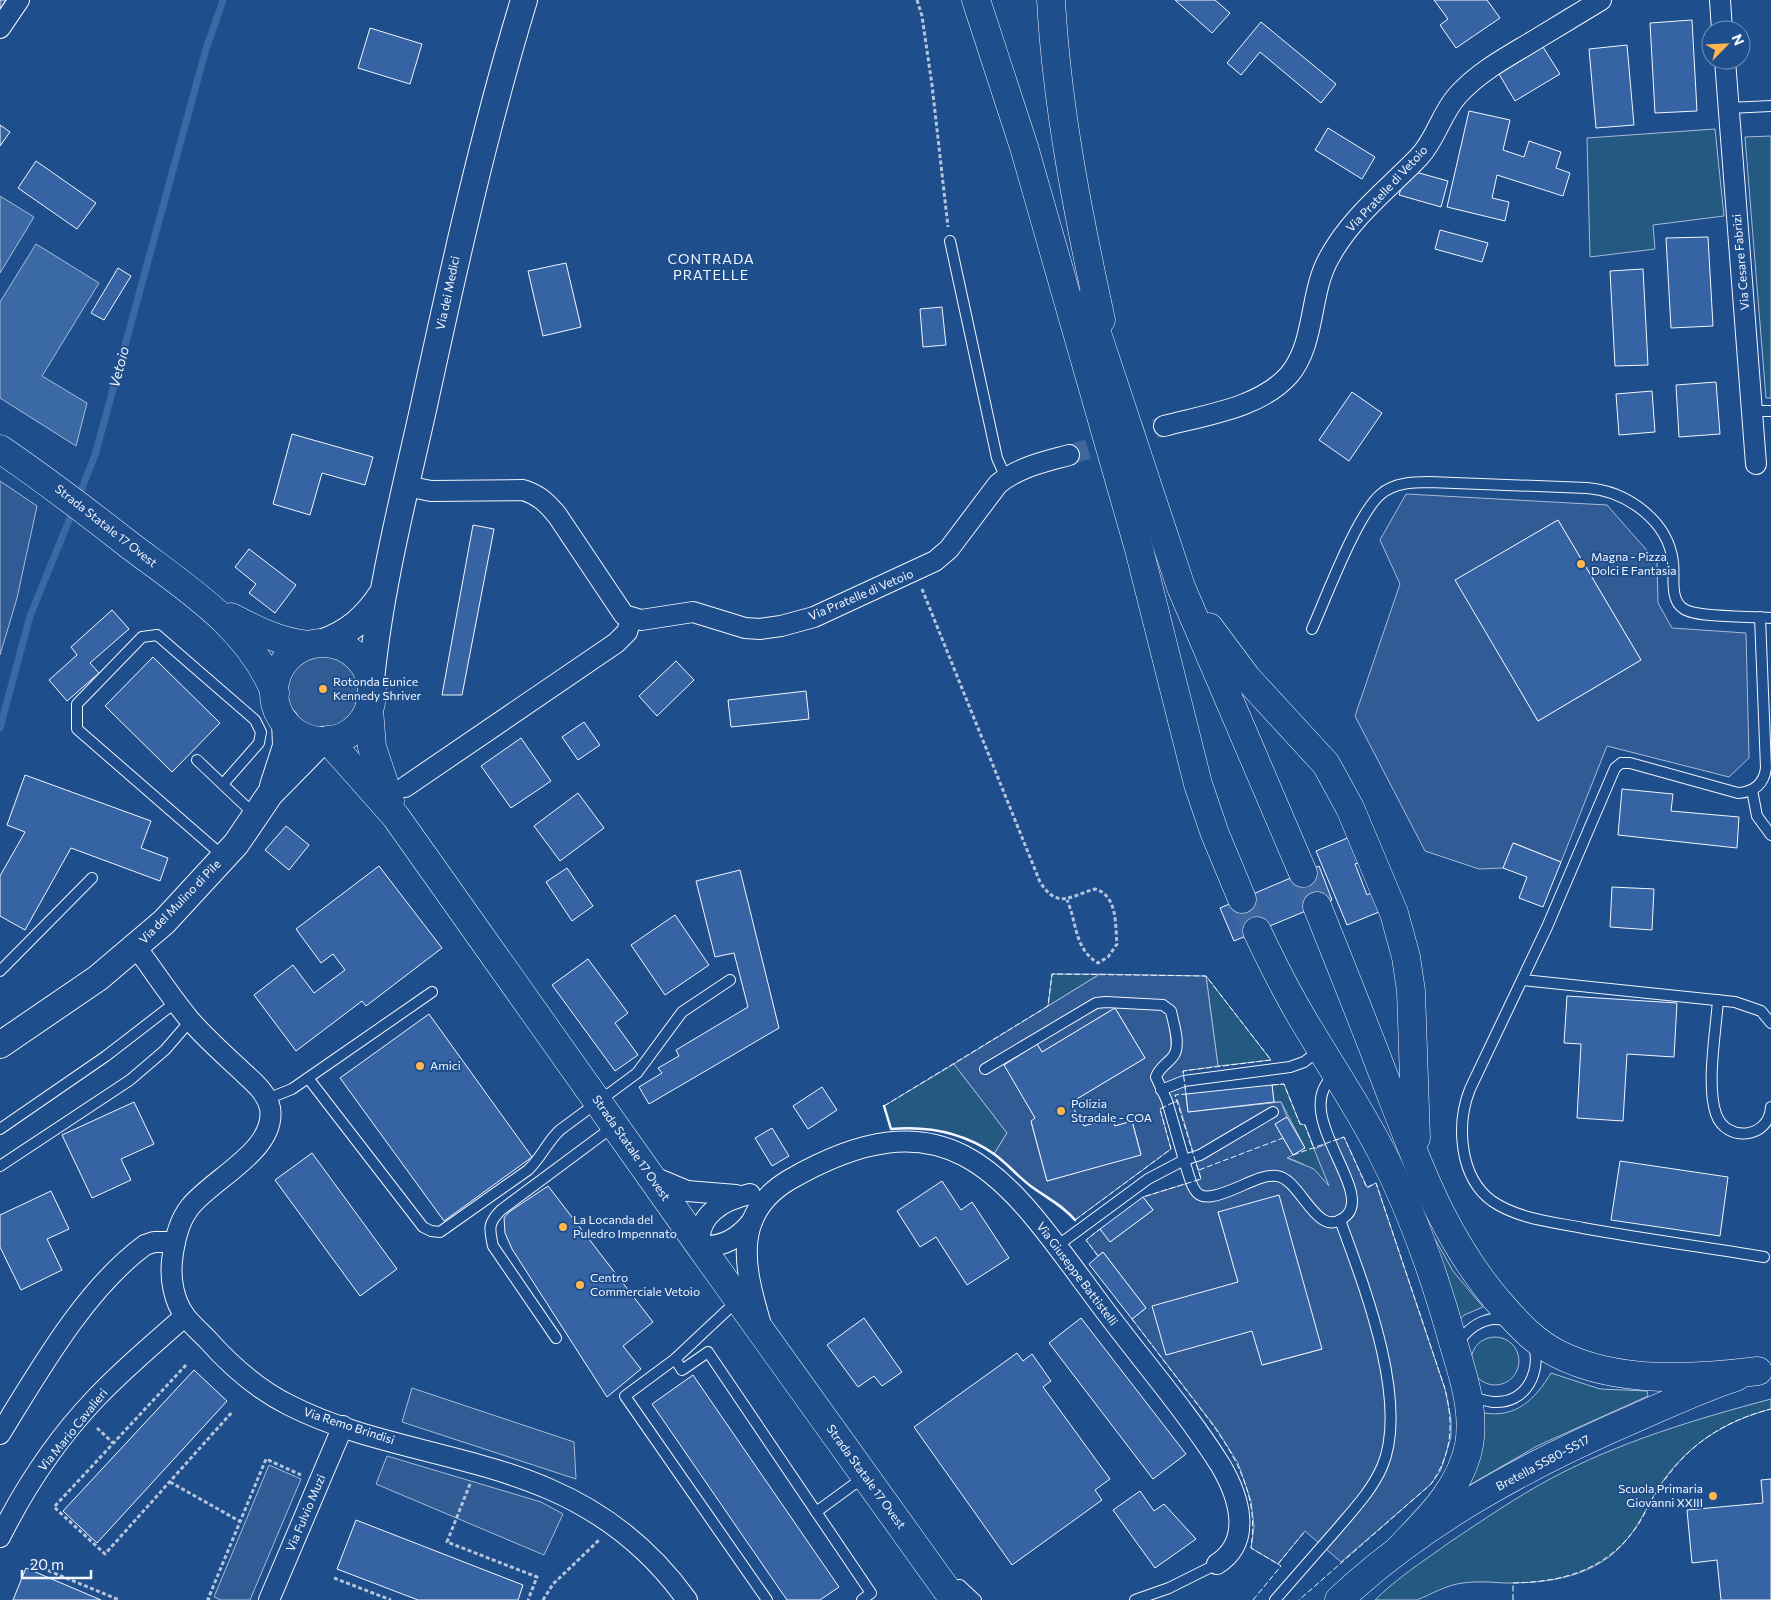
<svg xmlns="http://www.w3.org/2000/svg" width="1771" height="1600" font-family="Commissioner,sans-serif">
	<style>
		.green { fill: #245a82; stroke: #a8bbd7 }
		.parking { fill: #305b95; stroke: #a8bbd7; fill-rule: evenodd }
		.water { fill: #3b69a3; stroke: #a8bbd7 }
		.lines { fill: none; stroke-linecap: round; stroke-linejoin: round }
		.stream { stroke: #3b69a3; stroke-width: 7 }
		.building { fill: #3563a3; stroke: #f2f6ff }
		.minor-tunnel { stroke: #3f679d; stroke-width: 20; stroke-dasharray: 20 10; stroke-linecap: butt }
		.motorway-tunnel { stroke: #3f679d; stroke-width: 28; stroke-dasharray: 28 14; stroke-linecap: butt }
		.service-casing { stroke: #f2f6ff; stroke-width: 12 }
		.minor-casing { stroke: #f2f6ff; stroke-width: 22 }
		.tertiary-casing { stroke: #f2f6ff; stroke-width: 28 }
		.primary-casing { stroke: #f2f6ff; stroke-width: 29 }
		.motorway-casing { stroke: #f2f6ff; stroke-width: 29 }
		.path { stroke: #b3c4dc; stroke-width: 3; stroke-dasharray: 4 2.5; stroke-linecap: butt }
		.service { stroke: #1f4e8c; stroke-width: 10 }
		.minor { stroke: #1f4e8c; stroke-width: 20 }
		.tertiary { stroke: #1f4e8c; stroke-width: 26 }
		.primary { stroke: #1f4e8c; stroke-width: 28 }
		.motorway { stroke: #1f4e8c; stroke-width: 28 }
		.fence { stroke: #f2f6ff; stroke-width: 1; stroke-dasharray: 6 2.5; stroke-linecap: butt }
		.wall { stroke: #f2f6ff; stroke-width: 2.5 }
		.poi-dot { fill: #ffb74d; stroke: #1f4e8c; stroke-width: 2 }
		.labels { text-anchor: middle; stroke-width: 4; stroke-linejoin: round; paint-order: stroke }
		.street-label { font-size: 12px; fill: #f2f6ff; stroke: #1f4e8c }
		.poi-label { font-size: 12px; fill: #f2f6ff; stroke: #1f4e8c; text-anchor: start }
		.neighbourhood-label { font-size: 14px; letter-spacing: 1px; fill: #f2f6ff; stroke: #1f4e8c }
		.water-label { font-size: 14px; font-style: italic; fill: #f2f6ff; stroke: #1f4e8c }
	</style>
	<rect width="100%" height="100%" fill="#1f4e8c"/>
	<g class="green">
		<path d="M1715 129 1724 216 1653 225 1655 249 1590 257 1587 138Z"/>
		<path d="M1771 136V398H1766L1745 137Z"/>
		<path d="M1052 974H1100L1048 1006Z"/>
		<path d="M1206 976 1271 1060 1218 1066Z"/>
		<path d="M954 1064 1007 1133 994 1154C962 1134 928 1125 891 1129L884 1106Z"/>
		<path d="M1284 1084 1300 1124 1305 1125 1331 1190 1303 1164 1286 1157 1305 1148 1281 1102H1274L1272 1085Z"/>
		<path d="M1435 1239 1453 1271 1483 1307 1464 1315 1458 1322 1433 1240Z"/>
		<circle cx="1495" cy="1361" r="24"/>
		<path d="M1551 1373 1600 1389 1647 1391 1648 1396 1537 1446 1468 1486 1466 1484 1479 1420 1484 1413C1517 1418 1535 1399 1551 1373Z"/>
		<path d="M1771 1399V1409C1725 1421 1685 1446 1659 1487 1644 1512 1633 1539 1609 1557 1578 1580 1541 1583 1504 1583 1491 1582 1476 1581 1463 1583 1446 1585 1432 1594 1417 1600 1406 1600 1387 1600 1375 1600 1397 1578 1425 1560 1450 1542 1483 1520 1515 1498 1550 1479 1619 1442 1696 1419 1771 1399Z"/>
	</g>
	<g class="parking">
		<path d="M0 481 37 506 17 598 0 655Z"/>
		<path d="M1406 494 1607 505 1657 562 1658 603 1672 628 1746 633 1749 758 1729 777 1607 746 1561 862 1514 843 1503 868 1479 869 1425 851 1355 716 1400 584 1380 540ZM1558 520 1641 660 1538 721 1456 580Z"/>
		<path d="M340 646 352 652 362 662 372 692 371 703 360 724 345 735 340 738 307 737 297 732 278 710 275 699 278 674 292 654Z"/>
		<path d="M1100 974 1206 976 1218 1066 1183 1071 1188 1112 1281 1102 1287 1117 1275 1124 1293 1155 1287 1158 1314 1169 1329 1186 1314 1149 1344 1137 1367 1187 1376 1183 1445 1389 1451 1419V1437L1441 1470 1431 1484 1341 1562 1305 1531 1278 1564 1251 1548 1254 1527 1251 1501 1238 1463 1216 1428 1132 1319 1146 1308 1103 1252 1098 1256 1086 1240 1100 1229 1110 1242 1153 1210 1143 1197 1201 1179 1178 1101 1160 1109 1171 1149 1075 1220 1062 1206 1031 1187 994 1154 1007 1133 954 1064ZM1115 1008 1145 1058 1070 1103 1084 1126 1112 1118 1115 1126 1132 1121 1141 1154 1047 1181 1031 1122 1035 1118 1004 1064 1037 1044 1042 1052ZM1218 1212 1322 1349 1263 1365Z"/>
		<path d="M412 1388 574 1442 576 1479 402 1422Z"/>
		<path d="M387 1456 541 1502 563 1514 544 1555 376 1484Z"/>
		<path d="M269 1465 301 1479 250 1600H221L214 1597Z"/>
	</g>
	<g class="water">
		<path d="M0 196 34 217 0 273Z"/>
		<path d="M36 244 99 283 42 376 87 403 76 446 0 398V302Z"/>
	</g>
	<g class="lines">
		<g class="stream">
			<path d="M78 498 95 455 206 49 223 0"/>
			<path d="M0 728 30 616 74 508"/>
		</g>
	</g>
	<g class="building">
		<path d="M0 0H6L0 9Z"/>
		<path d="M1175 0H1215L1230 13 1212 33Z"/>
		<path d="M1434 0H1487L1500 18 1456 48 1440 25 1448 19Z"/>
		<path d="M1692 20 1697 111 1655 113 1650 23Z"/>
		<path d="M1261 22 1336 84 1321 103 1260 52 1241 75 1227 63Z"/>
		<path d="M370 28 422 44 410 84 358 68Z"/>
		<path d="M1627 45 1634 125 1596 128 1589 49Z"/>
		<path d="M1543 47 1560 74 1515 101 1499 74Z"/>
		<path d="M1469 111 1510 120 1503 150 1524 157 1529 141 1561 152 1556 168 1570 173 1563 196 1497 175 1492 198 1509 202 1505 221 1447 207Z"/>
		<path d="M0 125 10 132 0 146Z"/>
		<path d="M1328 128 1375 157 1362 179 1315 150Z"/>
		<path d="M36 161 96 203 77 229 18 188Z"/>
		<path d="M1412 171 1448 181 1441 207 1399 195 1404 179 1409 181Z"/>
		<path d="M1440 230 1488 243 1482 262 1435 249Z"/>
		<path d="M1708 237 1713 326 1671 328 1666 238Z"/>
		<path d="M566 263 581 327 543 336 528 271Z"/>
		<path d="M118 268 131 276 104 320 91 313Z"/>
		<path d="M1643 269 1648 365 1615 366 1610 271Z"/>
		<path d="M942 307 946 345 923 347 920 309Z"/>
		<path d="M1716 382 1720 434 1679 437 1676 385Z"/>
		<path d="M1652 391 1655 432 1619 435 1616 394Z"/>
		<path d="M1352 392 1382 413 1349 461 1319 440Z"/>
		<path d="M292 434 373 457 365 485 322 473 310 515 273 504Z"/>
		<path d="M1558 520 1641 660 1538 721 1455 580Z"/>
		<path d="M473 525 494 529 462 695H442Z"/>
		<path d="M249 549 296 585 275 613 249 593 256 584 235 567Z"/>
		<path d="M112 610 129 629 90 663 99 673 67 701 49 680 77 655 71 647Z"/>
		<path d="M153 657 220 723 172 772 105 706Z"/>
		<path d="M676 661 694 680 657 716 639 696Z"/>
		<path d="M806 691 809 719 731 727 728 700Z"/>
		<path d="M584 722 600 745 578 760 562 737Z"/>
		<path d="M521 738 551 781 511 808 481 766Z"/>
		<path d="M25 775 151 821 141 848 168 858 160 881 71 848 25 930 0 916V876L25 832 7 825Z"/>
		<path d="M1622 789 1673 794 1671 811 1739 817 1737 848 1618 835Z"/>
		<path d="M578 793 604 828 560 861 534 826Z"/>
		<path d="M286 826 309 845 289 870 265 850Z"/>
		<path d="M1350 837 1361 862 1355 864 1367 895 1371 893 1379 912 1347 925 1316 851Z"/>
		<path d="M1513 843 1561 862 1543 907 1519 898 1527 877 1503 868Z"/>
		<path d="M379 866 442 948 366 1006 362 1001 296 1051 254 995 293 965 314 993 345 970 333 954 321 963 296 929Z"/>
		<path d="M1319 866 1332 900 1234 941 1220 908Z"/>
		<path d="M567 868 593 906 572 921 546 882Z"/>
		<path d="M740 870 779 1028 649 1104 639 1087 662 1073 658 1068 679 1056 676 1050 748 1007 734 953 715 957 696 881Z"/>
		<path d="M1612 887 1654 889 1652 930 1610 927Z"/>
		<path d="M675 915 709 965 665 995 631 945Z"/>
		<path d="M588 959 628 1013 615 1023 638 1055 615 1071 552 985Z"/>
		<path d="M1567 996 1677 1003 1674 1057 1627 1054 1623 1121 1577 1118 1581 1044 1564 1043Z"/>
		<path d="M1115 1008 1145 1058 1070 1103 1084 1126 1112 1118 1115 1126 1132 1121 1141 1155 1047 1181 1031 1121 1035 1118 1004 1065 1037 1044 1042 1052Z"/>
		<path d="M429 1014 532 1157 444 1221 340 1078Z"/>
		<path d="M1272 1085 1274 1102 1188 1112 1186 1094Z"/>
		<path d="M822 1087 837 1110 808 1129 793 1106Z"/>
		<path d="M134 1102 154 1144 121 1159 131 1180 92 1198 62 1135Z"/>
		<path d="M1287 1117 1305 1148 1293 1155 1275 1124Z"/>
		<path d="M772 1128 789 1156 772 1166 755 1138Z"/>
		<path d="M312 1153 397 1269 360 1296 275 1180Z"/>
		<path d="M1620 1161 1728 1177 1720 1236 1611 1220Z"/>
		<path d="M942 1181 961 1210 972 1202 1009 1258 967 1285 936 1237 920 1247 897 1211Z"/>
		<path d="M548 1186 653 1322 623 1346 641 1369 607 1397 512 1249 505 1233 504 1218 509 1212Z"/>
		<path d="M51 1191 69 1229 47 1239 62 1270 21 1290 0 1247V1215Z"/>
		<path d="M1279 1195 1322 1349 1262 1365 1252 1331 1166 1355 1152 1306 1238 1282 1218 1212Z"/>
		<path d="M1143 1197 1153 1210 1110 1242 1100 1229Z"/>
		<path d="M1103 1252 1146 1308 1132 1319 1089 1264Z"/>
		<path d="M864 1318 902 1372 882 1386 874 1376 858 1387 827 1345Z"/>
		<path d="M1081 1318 1186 1454 1153 1479 1049 1343Z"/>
		<path d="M1017 1353 1023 1361 1032 1354 1051 1381 1043 1387 1110 1479 1095 1490 1102 1500 1012 1565 914 1427Z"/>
		<path d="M194 1370 227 1401 97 1543 63 1511Z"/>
		<path d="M693 1375 839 1587 820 1600H787L652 1404Z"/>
		<path d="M1771 1479V1600H1721L1717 1560 1692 1563 1687 1510 1763 1503 1761 1480Z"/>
		<path d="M1140 1491 1154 1511 1164 1504 1196 1539 1155 1568 1113 1510Z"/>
		<path d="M356 1520 523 1585 518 1600H418L337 1569Z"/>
		<path d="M26 1568 101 1600H13Z"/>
	</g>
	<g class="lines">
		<path class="minor-tunnel" d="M1069 455 1164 426"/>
		<g class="motorway-tunnel">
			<path d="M1303 873 1317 906"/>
			<path d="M1242 899 1257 931"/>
		</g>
		<g class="service-casing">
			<g id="service">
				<path d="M1729 108 1771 106"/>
				<path d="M950 241 997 458 1006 478"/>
				<path d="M1753 411H1771"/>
				<path d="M1760 617 1766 768C1764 784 1754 792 1738 793L1630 763H1621L1615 768 1547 927 1470 1089C1456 1124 1459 1177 1492 1201 1518 1219 1553 1222 1583 1228 1643 1239 1704 1247 1764 1257"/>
				<path d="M1312 629C1326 598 1357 514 1381 494 1394 483 1412 482 1429 482L1587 488C1626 491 1668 520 1673 562 1675 576 1669 600 1684 609 1697 618 1753 616 1771 618"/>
				<path d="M197 760 254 814"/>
				<path d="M223 784 259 743 261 732 255 720 157 635 142 637 77 704V729L223 856"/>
				<path d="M1752 790 1757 816 1771 835"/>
				<path d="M0 971 92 878"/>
				<path d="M1523 980 1735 1002 1761 1011 1771 1023"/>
				<path d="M1718 1000C1716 1031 1706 1085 1716 1114 1726 1143 1769 1139 1771 1107"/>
				<path d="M985 1069 1096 1003 1106 1002 1163 1005 1171 1011C1173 1022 1181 1044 1174 1055 1169 1063 1159 1067 1156 1077L1167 1101 1184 1160 1148 1179 1057 1246"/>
				<path d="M308 1078 423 1227 431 1231 440 1232 528 1170C541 1158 547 1142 560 1130L637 1073 682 1012 730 980"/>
				<path d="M1161 1090 1184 1081 1290 1067 1304 1062 1320 1050"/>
				<path d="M267 1099 292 1089 432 992"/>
				<path d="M1273 1112 1200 1155 1184 1160C1195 1196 1195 1205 1234 1189 1247 1184 1263 1174 1277 1176 1302 1179 1317 1244 1347 1215 1373 1188 1288 1111 1335 1075"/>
				<path d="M0 1129 106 1056 176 1002"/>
				<path d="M0 1166 130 1080 165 1050 190 1021"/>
				<path d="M738 1300 675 1359 625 1396 767 1600"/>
				<path d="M556 1338 493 1246C489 1228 488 1223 501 1210L614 1126"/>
				<path d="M1457 1344C1469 1327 1486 1314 1508 1321"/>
				<path d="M675 1359 682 1370 708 1352 871 1593 862 1600"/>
				<path d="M1471 1394C1477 1399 1485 1401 1493 1402 1526 1404 1541 1373 1534 1345"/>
				<path d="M816 1512 864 1477"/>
				<path d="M948 1587 960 1585 976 1600"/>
				<path d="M1135 1600 1169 1588 1217 1564"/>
				<path d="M1275 1600C1296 1576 1317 1552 1338 1528 1354 1509 1372 1490 1382 1467 1410 1402 1363 1283 1340 1220"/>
			</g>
		</g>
		<g class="minor-casing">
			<g id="minor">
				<path d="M1720 0 1722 30"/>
				<path d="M0 28 19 0"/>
				<path d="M1725 60 1756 464"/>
				<path d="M1164 426C1205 415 1260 408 1289 375 1316 343 1309 293 1329 258 1351 217 1388 189 1419 157 1436 139 1441 114 1457 96 1480 70 1511 55 1540 37 1560 25 1581 12 1601 0"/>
				<path d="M406 486 431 491 523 490C539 495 547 503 557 515L624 615 641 620 693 612 745 628 760 629 781 626 814 617 935 561 949 549 998 484C1019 467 1044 462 1069 455"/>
				<path d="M405 787 616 643 627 632 631 619"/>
				<path d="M136 947C154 971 170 996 189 1019 206 1039 227 1057 246 1075 256 1084 267 1094 270 1108 277 1150 213 1178 190 1207 178 1222 174 1242 172 1261 170 1280 174 1301 185 1316 191 1324 200 1332 207 1339 230 1365 257 1389 289 1405 369 1446 466 1453 549 1489 605 1513 652 1551 687 1600"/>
				<path d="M651 1176 687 1191 736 1195"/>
				<path d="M750 1194C723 1200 696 1215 700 1246 722 1248 739 1238 752 1221"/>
				<path d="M760 1321C744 1267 732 1214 789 1180 956 1083 1011 1185 1103 1308 1141 1359 1188 1413 1221 1466 1239 1497 1253 1541 1217 1564"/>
				<path d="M0 1434C39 1371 85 1289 145 1245L154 1242H175"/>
				<path d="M0 1537C25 1487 57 1439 95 1399 123 1369 155 1343 185 1316"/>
				<path d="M269 1600 343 1426"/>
			</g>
		</g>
		<g class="tertiary-casing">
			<g id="tertiary">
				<path d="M321 643C349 633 366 618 382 594"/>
				<path d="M371 680C380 589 403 499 423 410 453 272 483 135 524 0"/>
				<path d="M273 786 286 746 285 721"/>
				<path d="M0 1045 98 978 164 922 236 844 270 794 323 740"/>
			</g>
		</g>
		<g class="primary-casing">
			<g id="primary">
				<path d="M0 449C44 479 86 511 128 544 183 586 249 626 275 693"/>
				<path d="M231 617C256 630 279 642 308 645"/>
				<circle cx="323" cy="692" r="49"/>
				<path d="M369 709 372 747 390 801"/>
				<path d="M328 740 396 817 700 1246 954 1600"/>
				<path d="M1339 1600C1424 1520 1531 1463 1638 1417 1670 1403 1702 1388 1736 1377"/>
			</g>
		</g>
		<g class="motorway-casing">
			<g id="motorway">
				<path d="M976 0 1024 147 1139 549 1198 784 1215 834 1242 899"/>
				<path d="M1051 0C1057 108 1078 214 1101 320"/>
				<path d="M1087 303 1181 587 1303 873"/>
				<path d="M1209 627 1247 678 1326 764 1350 808 1394 913 1406 957 1411 991 1416 1138"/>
				<path d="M1317 906C1339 961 1361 1016 1382 1071 1415 1156 1442 1239 1504 1308 1520 1326 1536 1343 1558 1354 1617 1384 1694 1379 1758 1371"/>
				<path d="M1257 931C1273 965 1290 999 1310 1031 1334 1071 1360 1110 1381 1151 1412 1211 1435 1277 1453 1342 1463 1375 1475 1411 1469 1445 1461 1488 1427 1520 1398 1550"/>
			</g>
		</g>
		<g class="path">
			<path d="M917 0 922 16 932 85 948 227"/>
			<path d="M922 589 1040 882C1058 910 1070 896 1095 889 1118 896 1115 924 1117 944L1108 957 1098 963C1074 949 1077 922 1067 900"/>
			<path d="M186 1365 54 1507 105 1554 233 1411"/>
			<path d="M97 1428 113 1443"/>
			<path d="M170 1482 241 1522"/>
			<path d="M470 1484 447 1542 537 1577 528 1600"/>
			<path d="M30 1563 119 1600"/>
			<path d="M334 1578 391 1600"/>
			<path d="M210 1600 208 1599 266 1459 301 1475"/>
			<path d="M543 1600 553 1584 599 1540"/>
		</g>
		<use href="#service" class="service"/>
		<use href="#minor" class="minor"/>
		<use href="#tertiary" class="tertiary"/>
		<use href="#primary" class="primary"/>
		<use href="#motorway" class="motorway"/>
		<g class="fence">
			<path d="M1272 1085 1284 1084 1300 1124 1305 1125 1314 1149"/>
			<path d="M884 1106 1048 1006 1052 974 1206 976 1271 1060 1183 1071 1186 1094 1175 1095 1201 1179 1143 1197"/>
			<path d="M1293 1155 1344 1137 1367 1188 1376 1183 1445 1389C1454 1424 1452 1454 1431 1484L1299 1600"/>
			<path d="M1199 1170 1283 1138"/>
			<path d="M1075 1220 1171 1149 1160 1109 1178 1100"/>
			<path d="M1098 1256 1086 1240 1100 1229"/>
			<path d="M1132 1319C1151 1344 1170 1369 1190 1395 1225 1440 1261 1486 1251 1548L1278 1564 1305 1531"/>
			<path d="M1253 1600 1281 1566 1278 1564"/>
			<path d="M1513 1600V1583C1565 1582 1608 1569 1638 1525 1646 1512 1652 1497 1661 1485 1689 1444 1724 1421 1771 1409"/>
		</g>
		<path class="wall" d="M884 1106 891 1129C927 1126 964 1133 994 1154 1008 1164 1018 1177 1032 1187 1047 1198 1062 1205 1075 1220"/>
	</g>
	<g class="poi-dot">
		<circle cx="1581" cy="564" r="5"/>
		<circle cx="323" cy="689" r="5"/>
		<circle cx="420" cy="1066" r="5"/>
		<circle cx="1061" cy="1111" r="5"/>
		<circle cx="563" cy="1227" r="5"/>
		<circle cx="580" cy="1285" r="5"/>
		<circle cx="1713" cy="1496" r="5"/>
	</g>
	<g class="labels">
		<g class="street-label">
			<text transform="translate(1387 189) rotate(-47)" y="4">Via Pratelle di Vetoio</text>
			<text transform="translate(1741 262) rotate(-95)" y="4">Via Cesare Fabrizi</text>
			<text transform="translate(448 293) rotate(-78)" y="4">Via dei Medici</text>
			<text transform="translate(106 526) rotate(38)" y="4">Strada Statale 17 Ovest</text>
			<text transform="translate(861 595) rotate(-23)" y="4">Via Pratelle di Vetoio</text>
			<text transform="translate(180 902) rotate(-46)" y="4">Via del Mulino di Pile</text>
			<text transform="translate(631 1148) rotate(55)" y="4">Strada Statale 17 Ovest</text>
			<text transform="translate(1077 1274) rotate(53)" y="4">Via Giuseppe Battistelli</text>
			<text transform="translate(349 1426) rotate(18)" y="4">Via Remo Brindisi</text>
			<text transform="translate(73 1430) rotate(-51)" y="4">Via Mario Cavalieri</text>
			<text transform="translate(1543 1463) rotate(-28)" y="4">Bretella SS80-SS17</text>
			<text transform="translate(866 1477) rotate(54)" y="4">Strada Statale 17 Ovest</text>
			<text transform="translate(306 1513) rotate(-67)" y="4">Via Fulvio Muzi</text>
		</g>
		<g class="poi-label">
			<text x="1591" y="561">Magna - Pizza<tspan x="1591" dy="14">Dolci E Fantasia</tspan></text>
			<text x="333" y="686">Rotonda Eunice<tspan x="333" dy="14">Kennedy Shriver</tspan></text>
			<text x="430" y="1070">Amici</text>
			<text x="1071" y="1108">Polizia<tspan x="1071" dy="14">Stradale - COA</tspan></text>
			<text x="573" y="1224">La Locanda del<tspan x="573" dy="14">Puledro Impennato</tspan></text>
			<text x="590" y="1282">Centro<tspan x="590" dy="14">Commerciale Vetoio</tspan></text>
			<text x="1703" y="1493" text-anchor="end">Scuola Primaria<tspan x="1703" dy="14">Giovanni XXIII</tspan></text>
		</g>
		<g class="neighbourhood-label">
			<text x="711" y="264">CONTRADA<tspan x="711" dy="16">PRATELLE</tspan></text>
		</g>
		<g class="water-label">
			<text transform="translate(119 367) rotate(-75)" y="5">Vetoio</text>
		</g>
	</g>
	<g transform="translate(1726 45) rotate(66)"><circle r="24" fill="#1f4e8c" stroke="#7391ba"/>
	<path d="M0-4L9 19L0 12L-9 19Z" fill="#ffb74d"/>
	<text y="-8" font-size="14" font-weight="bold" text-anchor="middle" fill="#f2f6ff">N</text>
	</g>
	<path d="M22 1570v8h69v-8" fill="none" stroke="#f2f6ff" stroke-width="2.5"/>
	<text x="30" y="1570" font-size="15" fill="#f2f6ff" stroke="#1f4e8c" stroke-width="4" paint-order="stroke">20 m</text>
</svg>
